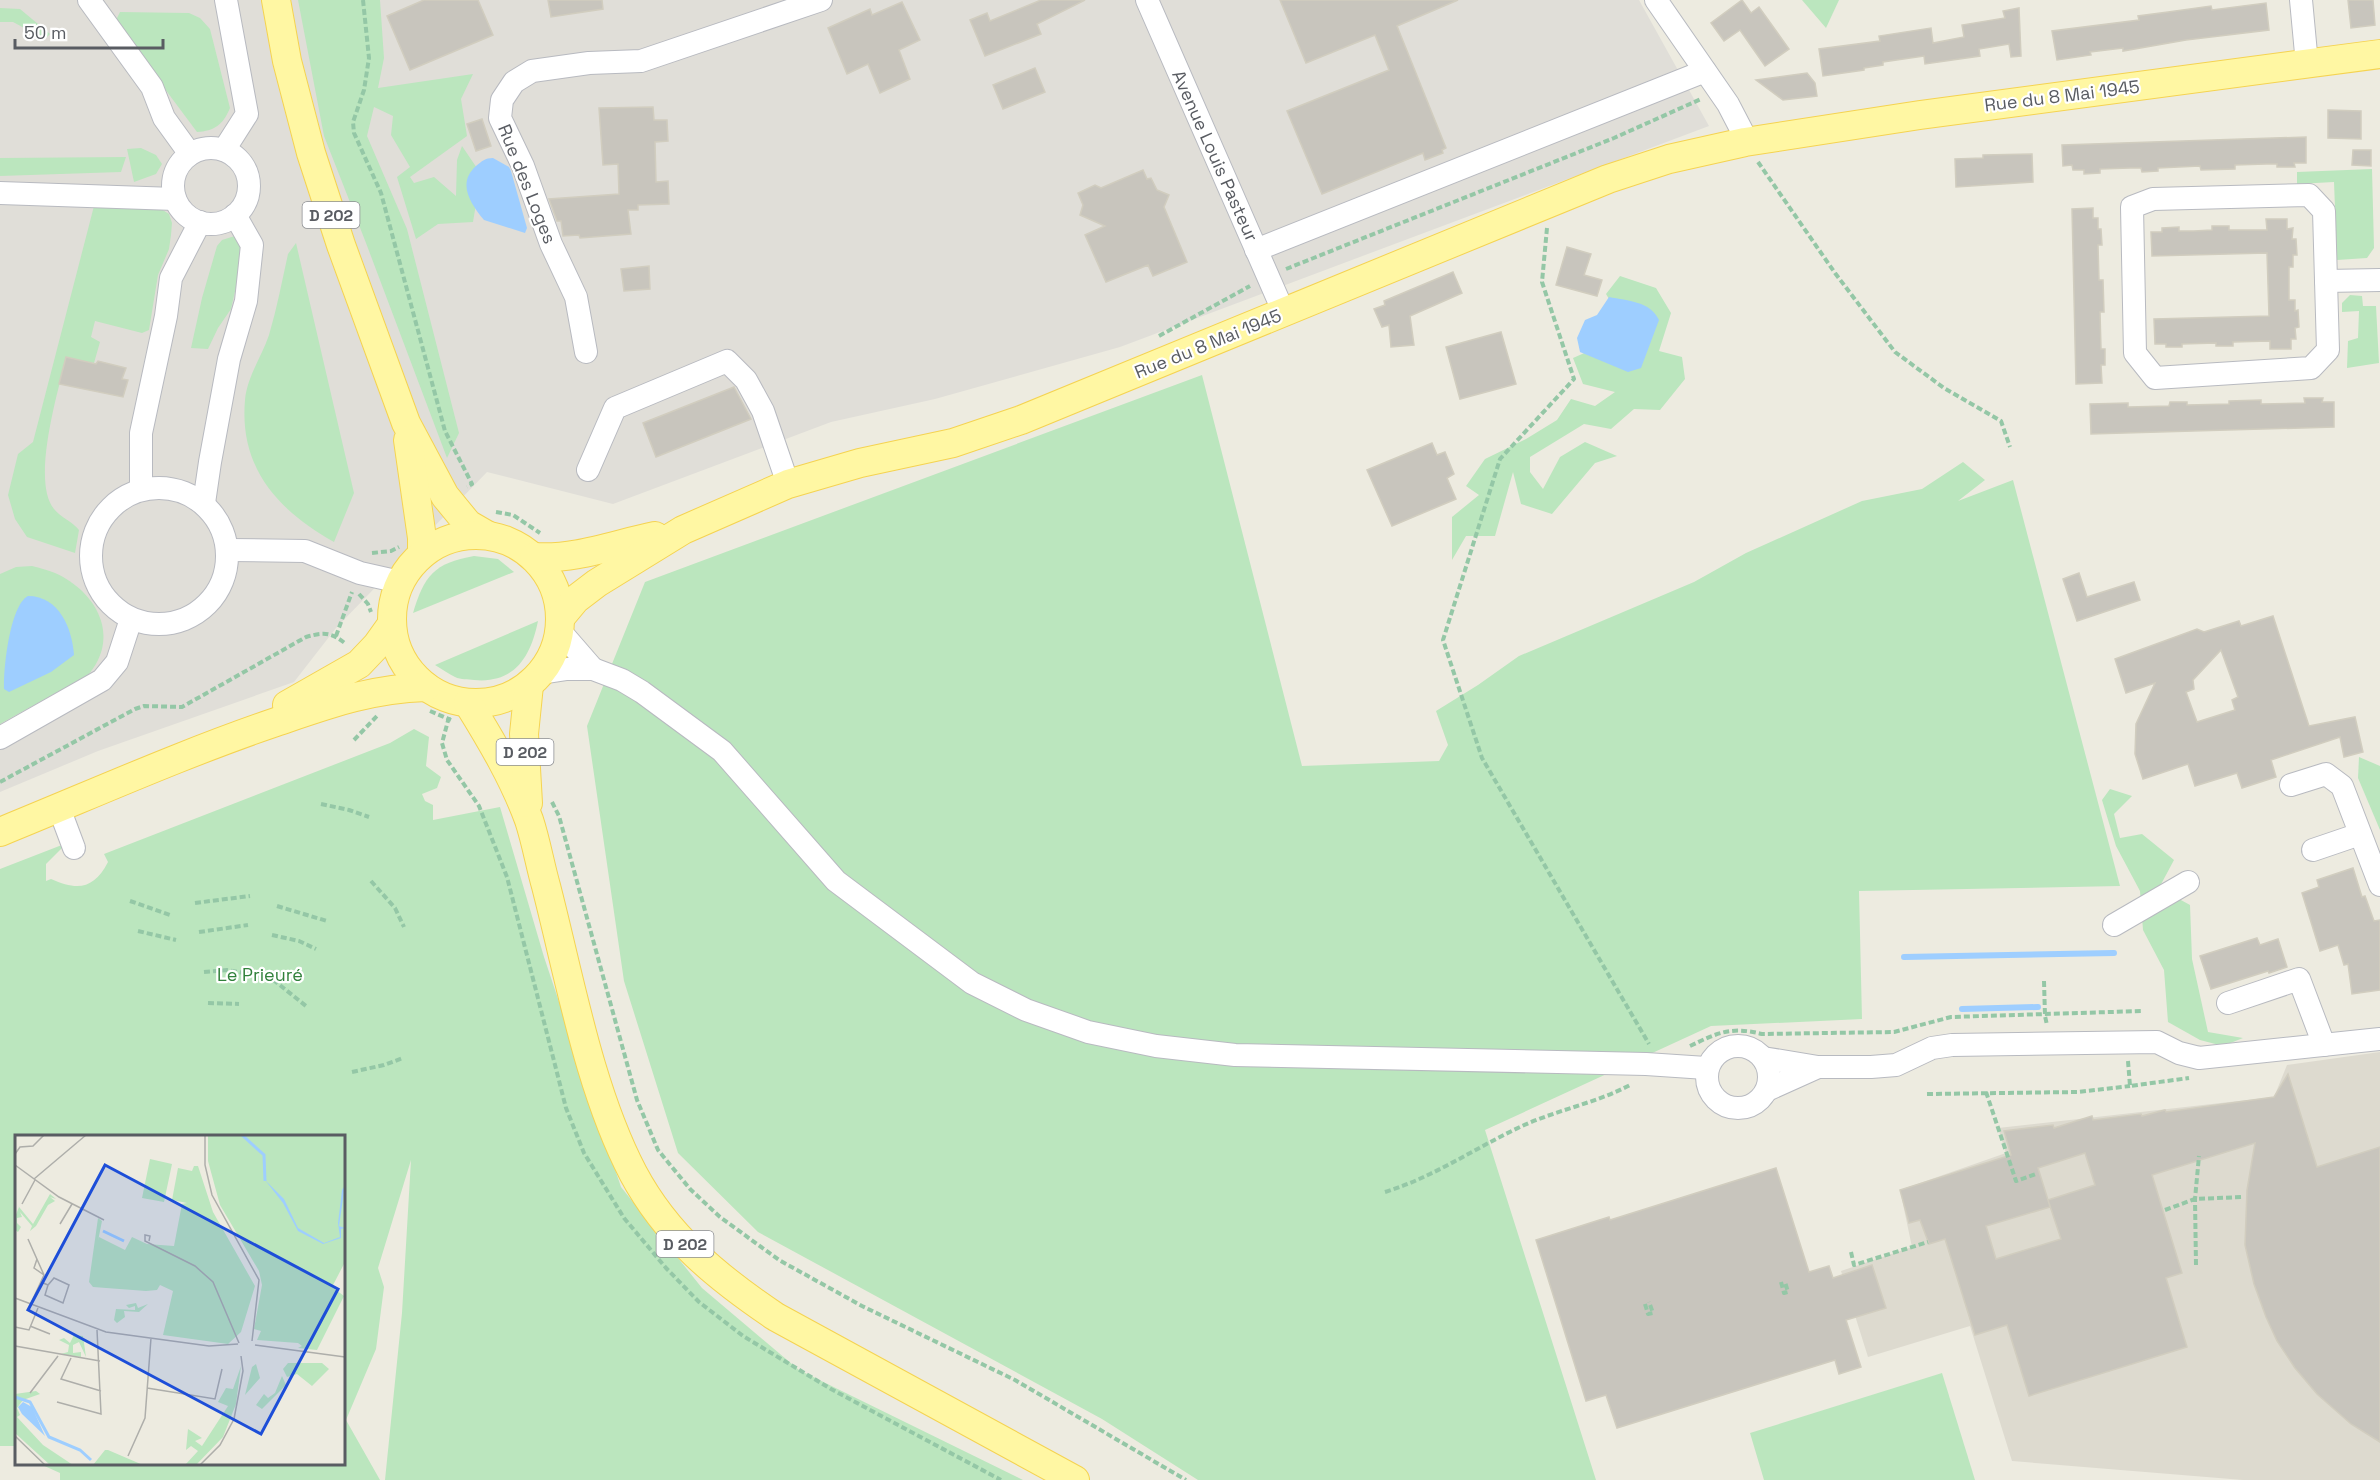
<svg xmlns="http://www.w3.org/2000/svg" width="2380" height="1480" font-family="'Space Grotesk',sans-serif">
	<style>
		.industrial { fill: #e0ded8 }
		.education { fill: #dddacf }
		.green { fill: #bbe6be }
		.water { fill: #9eceff }
		.lines { fill: none; stroke-linecap: round; stroke-linejoin: round }
		.stream { stroke: #9eceff; stroke-width: 6 }
		.building { fill: #c8c5bd; stroke: #d1cdbf; stroke-width: 1.5; fill-rule: evenodd }
		.minor-casing { stroke: #b8bac0; stroke-width: 24 }
		.major-casing { stroke: #f5d351; stroke-width: 30 }
		.path { stroke: #94c7a6; stroke-width: 4; stroke-dasharray: 6 3; stroke-linecap: butt }
		.minor { stroke: #fff; stroke-width: 22 }
		.major { stroke: #fff7a3; stroke-width: 28 }
		.labels { text-anchor: middle; stroke-width: 4.5; stroke-linejoin: round; paint-order: stroke }
		.shield { fill: #fff; stroke: #8b8d91; stroke-width: 1.5 }
		.shield-label { font-size: 16px; font-weight: bold; fill: #595c62 }
		.street-label { font-size: 18px; fill: #595c62; stroke: #fff }
		.park-label { font-size: 18px; fill: #31813b; stroke: #fff }
		.inset-river { fill: none; stroke: #9eceff; stroke-width: 3 }
		.inset-road { fill: none; stroke: #aeaeaa; stroke-width: 1.5 }
		.view { fill: #1d4ed8; fill-opacity: 0.15; stroke: #1d4ed8; stroke-width: 3 }
		.inset-edge { fill: none; stroke: #595c62; stroke-width: 3 }
	</style>
	<rect width="100%" height="100%" fill="#edebe0"/>
	<path class="industrial" d="M0 0H1639L1709 126 1120 347 935 399 831 422 613 504 487 472 336 628 294 682 98 751 0 792Z"/>
	<path class="education" d="M2380 1052V1480H2243L2012 1461 1970 1326 1868 1357 1841 1271 1912 1247 1900 1190 2006 1153 1998 1128 2274 1097 2287 1065Z"/>
	<g class="green">
		<path d="M298 0H380L384 58 378 88 473 74 461 99 467 136 410 177 414 183 434 177 456 196 457 160 462 146 481 174 473 222 438 224 416 239 397 177 410 167 391 135 393 116 374 107 367 136 407 229 459 433 447 458 366 243 324 136Z"/>
		<path d="M1802 0H1839L1826 28Z"/>
		<path d="M0 8 20 9 50 34 45 39 13 22H0Z"/>
		<path d="M120 12 189 13 200 18 210 29 230 108C223 125 214 131 197 132L115 22Z"/>
		<path d="M141 148 156 155 162 164 156 174 134 182 127 149Z"/>
		<path d="M126 157 121 172 0 176V158Z"/>
		<path d="M2372 169 2374 248 2367 258 2337 260 2334 182 2297 184V172Z"/>
		<path d="M94 206 161 209 169 214 172 223 171 235 169 249 158 275 149 330 142 333 95 321 91 337 100 342 94 363 66 358C58 392 31 481 54 509 61 518 72 521 79 530L75 553 27 537 15 519 8 495 18 454 33 442Z"/>
		<path d="M238 235 245 248 231 309 218 328 208 349 191 348 202 298 217 246 222 240Z"/>
		<path d="M296 243 354 493 334 542C279 511 239 469 245 400 247 377 262 356 269 335 277 308 282 281 288 254Z"/>
		<path d="M1620 276 1656 288 1671 313 1659 351 1682 357 1685 379 1660 410 1634 409 1611 429 1584 424 1530 457V472L1543 489 1560 457 1585 442 1617 456 1595 463 1552 514 1521 504 1513 472 1495 536H1466L1452 560V517L1479 495 1466 486 1485 459 1526 439 1557 420 1571 399 1595 406 1615 392 1583 384 1573 358 1598 347 1617 312 1606 294Z"/>
		<path d="M2350 295 2362 296 2363 306H2376L2379 363 2347 368 2348 341 2358 338 2359 311 2342 312V303Z"/>
		<path d="M1202 375 1302 766 1439 761 1448 745 1436 711 1478 685 1519 656 1694 582 1746 553 1862 501 1922 489 1963 462 1985 480 1958 501 2013 480 2120 886 1859 891 1862 1019 1711 1026 1485 1130 1596 1480H1198L1102 1419 758 1232 678 1153 624 981 587 726 645 582Z"/>
		<path d="M474 556 498 559 514 572 413 613C424 576 434 563 474 556Z"/>
		<path d="M32 566C40 568 48 570 55 573 97 592 121 637 88 675L0 724V574L16 567Z"/>
		<path d="M538 621C531 656 515 684 474 680 468 679 461 680 455 677 449 674 442 669 435 665Z"/>
		<path d="M414 729 429 737 426 766 441 777 437 788 422 794 425 801 433 805V820L500 807 544 957 621 1187 702 1288 799 1370 1023 1480H385L402 1313 411 1160 378 1268 384 1287 376 1349 346 1420 380 1480H60V1473L40 1464H344V1136H16V1446H0V869L67 843 46 864V881L51 879C78 891 94 889 108 862L104 854 390 743Z"/>
		<path d="M2359 757 2380 766V830L2358 778Z"/>
		<path d="M2110 789 2132 796 2114 814 2120 838 2142 834 2174 860 2159 888 2190 905 2192 959 2208 1032 2243 1038 2223 1046 2200 1040 2168 1022 2164 970 2143 930 2140 891 2116 846 2102 800Z"/>
		<path d="M1942 1373 1975 1480H1764L1750 1433Z"/>
	</g>
	<g class="water">
		<path d="M493 158 509 167 511 171 527 228 525 233 484 220C470 203 457 183 476 166 482 161 485 158 493 158Z"/>
		<path d="M1609 297C1628 301 1650 301 1659 320L1641 368 1628 372 1580 352 1577 338 1585 320 1597 315Z"/>
		<path d="M28 596C59 596 72 628 74 655L51 672 9 692 4 689C3 669 10 605 28 596Z"/>
	</g>
	<g class="lines">
		<g class="stream">
			<path d="M1904 957 2114 953"/>
			<path d="M1962 1009 2038 1007"/>
		</g>
	</g>
	<g class="building">
		<path d="M424 0H478L493 35 410 70 387 16Z"/>
		<path d="M548 0H602L603 9 551 17Z"/>
		<path d="M1041 0H1085L1037 24 1041 34 985 56 970 20 987 13 990 21Z"/>
		<path d="M1280 0H1458L1397 26 1446 148 1442 150 1443 153 1425 160 1423 153 1322 194 1287 111 1389 70 1375 35 1306 63Z"/>
		<path d="M1742 0 1751 13 1759 7 1789 49 1765 66 1740 30 1724 41 1711 23Z"/>
		<path d="M2348 0H2373L2375 25 2351 28Z"/>
		<path d="M902 2 920 40 899 50 910 79 880 93 868 64 847 74 828 28 870 9 872 15Z"/>
		<path d="M2266 3 2269 30 2186 40 2123 51V48L2090 52 2091 55 2057 60 2052 31 2139 20 2138 16 2168 12 2211 6 2212 10Z"/>
		<path d="M2019 8 2021 56 2011 57 2009 44 1979 49 1980 56 1925 64 1924 56 1883 62V65L1864 68V70L1823 76 1819 49 1880 41 1879 36 1931 28 1933 43 1964 37 1962 25 2005 18 2003 11Z"/>
		<path d="M1035 68 1045 92 1003 109 993 85Z"/>
		<path d="M1807 73 1815 83 1817 96 1783 100 1756 80Z"/>
		<path d="M653 107 654 120H667L668 141 655 142 656 182 668 181 669 204 638 205V210H628L631 234 580 238 579 235 563 236 561 221H557L549 199 619 194 618 164 603 165 599 108Z"/>
		<path d="M2328 110 2361 111V139L2328 138Z"/>
		<path d="M482 119 491 146 476 151 467 124Z"/>
		<path d="M2306 137V163H2294L2295 167H2277V164H2266L2235 165V169L2201 170 2200 166 2158 168V171L2142 172 2141 168H2130L2100 169V173L2084 174V170H2073L2072 165 2063 166 2062 145Z"/>
		<path d="M2353 150H2371V166L2352 165Z"/>
		<path d="M2032 154 2033 182 1956 187 1955 159 1983 158V155Z"/>
		<path d="M1143 170 1147 179 1151 178 1157 190 1169 195 1164 207 1187 262 1153 276 1148 265 1106 282 1085 235 1105 226 1080 215 1083 205 1078 193 1095 185 1101 188Z"/>
		<path d="M2093 208V218H2098V229H2101L2102 245H2098L2099 280H2103L2104 312H2100L2101 349H2105V365H2101L2102 383 2076 384 2072 209Z"/>
		<path d="M2266 219H2287V229L2293 228 2292 239H2296L2297 255H2293V267H2289V300H2295V311L2298 310 2299 327 2295 328 2296 339H2291V349H2270V341L2233 342V346H2216V343L2182 344V347H2166V344H2155L2154 319 2269 316 2267 253 2152 256 2151 232H2162V228L2179 227V231H2194L2212 230V226H2229V230H2267Z"/>
		<path d="M1567 247 1591 254 1584 275 1602 280 1597 296 1556 285Z"/>
		<path d="M649 266 650 289 624 291 621 269Z"/>
		<path d="M1453 272 1462 293 1410 316 1414 345 1391 347 1389 325 1382 327 1374 309 1385 305 1384 301Z"/>
		<path d="M1501 332 1516 384 1460 399 1446 347Z"/>
		<path d="M66 357 96 364 98 361 126 368 122 379 128 380 123 397 59 384Z"/>
		<path d="M734 387 751 419 656 457 643 423Z"/>
		<path d="M2304 398H2323L2322 402H2334V427L2091 434 2090 404 2128 403V407L2169 406 2170 402H2187V405L2229 404V401L2261 400V404L2305 403Z"/>
		<path d="M1432 443 1437 455 1445 452 1454 474 1447 478 1456 499 1392 526 1367 470Z"/>
		<path d="M2079 573 2087 597 2134 582 2140 600 2077 621 2063 579Z"/>
		<path d="M2273 616 2309 726 2355 717 2363 752 2344 757 2340 737 2271 760 2276 777 2242 788 2237 773 2195 786 2188 764 2143 779 2135 754 2136 724 2155 683 2126 693 2115 659 2197 629 2204 632 2239 621 2241 626ZM2221 650 2238 697 2232 700 2235 710 2197 722 2186 692 2194 689 2193 680Z"/>
		<path d="M2353 868 2362 897 2365 896 2374 921 2380 920V990L2352 994 2348 964 2344 965 2338 945 2320 951 2302 893 2319 887 2317 880Z"/>
		<path d="M2257 938 2260 945 2278 939 2287 967 2269 973 2268 971 2211 989 2200 956Z"/>
		<path d="M2288 1074 2317 1167 2380 1147V1442L2351 1424 2317 1394 2295 1368 2277 1341 2266 1317 2254 1284 2245 1245 2247 1190 2255 1143 2152 1175 2182 1273 2166 1278 2187 1347 2029 1396 2007 1325 1975 1335 1945 1239 1929 1244 1920 1220 1909 1223 1900 1190 2011 1155 2004 1131 2053 1125 2054 1128 2092 1116 2093 1120 2141 1114 2142 1116 2165 1110 2166 1112 2274 1097ZM2085 1153 2095 1185 2048 1200 2038 1168ZM2048 1200 2061 1239 1996 1259 1986 1226 2050 1207Z"/>
		<path d="M1776 1168 1809 1272 1829 1266 1833 1278 1872 1265 1886 1308 1846 1320 1861 1367 1839 1374 1835 1360 1617 1428 1606 1395 1586 1401 1536 1240 1609 1217 1610 1220Z"/>
	</g>
	<g class="lines">
		<g class="minor-casing">
			<g id="minor">
				<path d="M89 0 152 87 164 118 190 154"/>
				<path d="M1147 0 1284 313"/>
				<path d="M1656 0 1728 104 1742 131 1745 142"/>
				<path d="M2301 0 2307 64"/>
				<circle cx="211" cy="186" r="38"/>
				<path d="M224 150 247 114 226 0"/>
				<path d="M0 193 175 199"/>
				<path d="M2309 195 2324 211 2328 350 2311 368 2155 378 2135 353 2132 207 2153 199Z"/>
				<path d="M1256 250 1705 71"/>
				<path d="M2326 281 2380 280"/>
				<path d="M586 352 576 297 551 244 523 166 500 118 502 100 514 82 532 71 589 63 641 61 821 0"/>
				<path d="M588 470 615 408 727 361 746 380 763 411 788 484"/>
				<circle cx="159" cy="556" r="68"/>
				<path d="M141 489V433L166 316 171 278 200 222"/>
				<path d="M204 503 210 462 229 359 246 301 252 245 235 215"/>
				<path d="M228 550 305 551 360 573 400 582"/>
				<path d="M560 631 593 669"/>
				<path d="M541 673 567 669H593L622 680 642 692 722 751 836 881 972 983 1026 1010 1088 1032 1156 1046 1235 1055 1646 1064 1706 1068"/>
				<path d="M0 738 102 680 117 662 131 619"/>
				<path d="M2291 785 2326 774 2342 786 2380 885"/>
				<path d="M59 808 74 848"/>
				<path d="M2313 850 2360 834"/>
				<path d="M2114 925 2188 882"/>
				<path d="M2228 1003 2299 979 2324 1045"/>
				<circle cx="1738" cy="1077" r="31"/>
				<path d="M1763 1058 1818 1067H1871L1896 1065 1932 1048 1952 1045 2157 1042 2179 1053 2199 1058 2380 1039"/>
				<path d="M1767 1090 1818 1067"/>
			</g>
		</g>
		<g class="major-casing">
			<g id="major">
				<path d="M276 0 287 61 311 153 341 245 406 423 445 496 468 524 487 535"/>
				<path d="M408 440 422 538V554"/>
				<circle cx="476" cy="619" r="84"/>
				<path d="M534 557C576 560 615 544 655 536"/>
				<path d="M561 617 576 599 597 583 683 530 788 484 860 463 953 443 1021 420 1608 179 1669 159 1745 142 1920 115 2380 54"/>
				<path d="M468 703C491 740 514 779 529 820 536 841 540 865 546 886 570 979 589 1089 633 1173 667 1237 718 1278 776 1317L1075 1480"/>
				<path d="M287 705 359 664 377 645 392 624"/>
				<path d="M528 803 524 734 529 685"/>
				<path d="M0 832C91 795 182 754 276 722 329 704 369 689 426 687"/>
			</g>
		</g>
		<g class="path">
			<path d="M363 0 369 58 364 90 353 122 354 133 381 193 445 431 472 484 467 487"/>
			<path d="M1758 162 1835 273 1895 352 1944 388 2001 421 2010 447"/>
			<path d="M1547 228 1542 282 1574 379 1500 459 1443 640 1482 758 1649 1044"/>
			<path d="M1286 269 1614 138 1701 99"/>
			<path d="M1159 336 1250 286"/>
			<path d="M496 512 513 515 540 533"/>
			<path d="M372 553 391 551 399 547"/>
			<path d="M359 594 368 604 371 612"/>
			<path d="M336 636 352 592"/>
			<path d="M430 711 451 720"/>
			<path d="M449 717 442 743 447 760 479 806 507 877 566 1108 584 1153 624 1218 666 1268 699 1302 743 1336 831 1389 1001 1480"/>
			<path d="M354 740 377 716"/>
			<path d="M0 782 135 709 144 706 182 707 306 637C324 632 331 632 346 644"/>
			<path d="M552 802 559 816 637 1100 658 1150 690 1189 720 1217 779 1260 862 1306 1015 1380 1186 1480"/>
			<path d="M321 804 349 810 369 817"/>
			<path d="M371 881 395 908 404 927"/>
			<path d="M130 901 170 915"/>
			<path d="M195 903 250 896"/>
			<path d="M277 906 327 921"/>
			<path d="M138 931 176 940"/>
			<path d="M199 932 248 925"/>
			<path d="M272 935 299 941 316 949"/>
			<path d="M204 972 227 970 244 973"/>
			<path d="M266 974 306 1006"/>
			<path d="M2044 981 2045 1016 2047 1025"/>
			<path d="M208 1003 239 1004"/>
			<path d="M1690 1046C1717 1033 1731 1026 1762 1034L1894 1032 1951 1017 2142 1011"/>
			<path d="M2128 1061 2130 1086 2189 1078"/>
			<path d="M352 1072 384 1065 403 1058"/>
			<path d="M1986 1092 2016 1181 2036 1174"/>
			<path d="M1927 1094 2078 1092 2130 1086"/>
			<path d="M1385 1192C1434 1177 1475 1148 1522 1126 1557 1110 1596 1103 1630 1085"/>
			<path d="M2165 1210 2195 1199 2243 1197"/>
			<path d="M1851 1252 1854 1265 1928 1242"/>
			<path d="M2196 1265 2195 1199 2199 1156"/>
			<path d="M1781 1282 1784 1293 1788 1292 1785 1282"/>
			<path d="M1645 1304 1648 1314 1653 1313 1649 1302"/>
		</g>
		<use href="#minor" class="minor"/>
		<use href="#major" class="major"/>
	</g>
	<g class="labels">
		<g class="shield">
			<rect x="302.5" y="202" width="57" height="26" rx="4.5"/>
			<rect x="496.5" y="739" width="57" height="26" rx="4.5"/>
			<rect x="656.5" y="1231" width="57" height="26" rx="4.5"/>
		</g>
		<g class="shield-label">
			<text x="331" y="221">D 202</text>
			<text x="525" y="758">D 202</text>
			<text x="685" y="1250">D 202</text>
		</g>
		<g class="street-label">
			<text transform="translate(2062 96) rotate(-7)" y="6">Rue du 8 Mai 1945</text>
			<text transform="translate(1215 156) rotate(66)" y="6">Avenue Louis Pasteur</text>
			<text transform="translate(527 184) rotate(68)" y="6">Rue des Loges</text>
			<text transform="translate(1208 344) rotate(-22)" y="6">Rue du 8 Mai 1945</text>
		</g>
		<g class="park-label">
			<text x="260" y="981">Le Prieuré</text>
		</g>
	</g>
	<g transform="translate(15 1135)">
		<rect width="330" height="330" fill="#edebe0"/>
		<path d="M193 0H330V127L317 152 329 161 302 215 283 213 287 211 283 208 242 205 246 196 239 194 247 150 244 136 205 70 193 26ZM135 24 157 29 149 67 127 63ZM179 31H183L198 77 240 151 226 197 213 209 148 200 158 156 145 150 142 155 131 156 78 152 74 147 83 83 87 86 83 106 84 102 110 115 117 102 132 109 159 111 167 69 172 68 157 65 163 33 177 36ZM35 59 41 64 35 62 40 66 33 70 21 91 15 96 17 91 5 77 7 82 2 83V88L6 92 3 97 0 95V82L4 72 0 67 18 89ZM121 168 123 173 133 169 124 177 109 176 110 182 102 188 99 185 101 174 120 175V171L114 173 111 170ZM59 200 68 201 71 222 64 207 58 210V218L66 217V222L46 219 53 217 54 210 44 205 49 203 55 208ZM273 228H307L314 234 297 251 282 239 272 242 268 234ZM241 229 245 243 230 260 237 232ZM226 231 221 269 208 302 181 330H170L183 316 176 311 171 315 173 294 187 303 180 306 187 311 213 271 203 267 211 253 218 254ZM267 241 271 250 247 274 241 270 249 259 253 263 260 258ZM21 256 25 259 8 265 2 273 5 280 2 282 28 310 58 330H35L0 298V259ZM90 315H93L128 330H78Z" fill="#bbe6be"/>
		<path d="M250 45 269 64 283 93 309 108 325 102 323 88 326 64 327 55 330 50 324 91 330 93 326 94V103L308 109 283 96 268 68ZM8 267 17 272 30 301 7 279 3 272Z" fill="#9eceff"/>
		<path class="inset-river" d="M227 0 249 20 250 46M88 96 109 106M0 262 15 267 34 302 65 315 76 325"/>
		<path class="inset-road" d="M190 0V30L197 60 244 145 237 206M0 19 5 12 18 11 29 0M0 30 44 62 89 85M19 44 71 0M7 69 20 45M45 89 57 69M13 104 29 140 16 168M134 106 135 101 130 100V106L180 131 198 147 224 208M22 124 19 133 29 140M26 147 33 150 39 143 54 150 48 168 30 160 33 150M0 163 91 197 194 211 223 209M15 191 35 199M0 192 14 195 23 173M240 210 330 222M0 211 85 226M56 223 46 244 86 256M132 253 200 264 207 234M15 258 43 221M42 267 86 279 82 195M0 301 30 330M113 321 130 283 136 203M185 330 205 310 219 284 228 236 226 221"/>
		<path class="view" d="M90 30 323 154 246 299 13 175Z"/>
		<rect width="330" height="330" class="inset-edge"/>
	</g>
	<path d="M15 39v9h148v-9" fill="none" stroke="#595c62" stroke-width="3"/>
	<text x="24" y="39" font-size="18" fill="#595c62" stroke="#ffffff" stroke-width="4.5" paint-order="stroke">50 m</text>
</svg>
